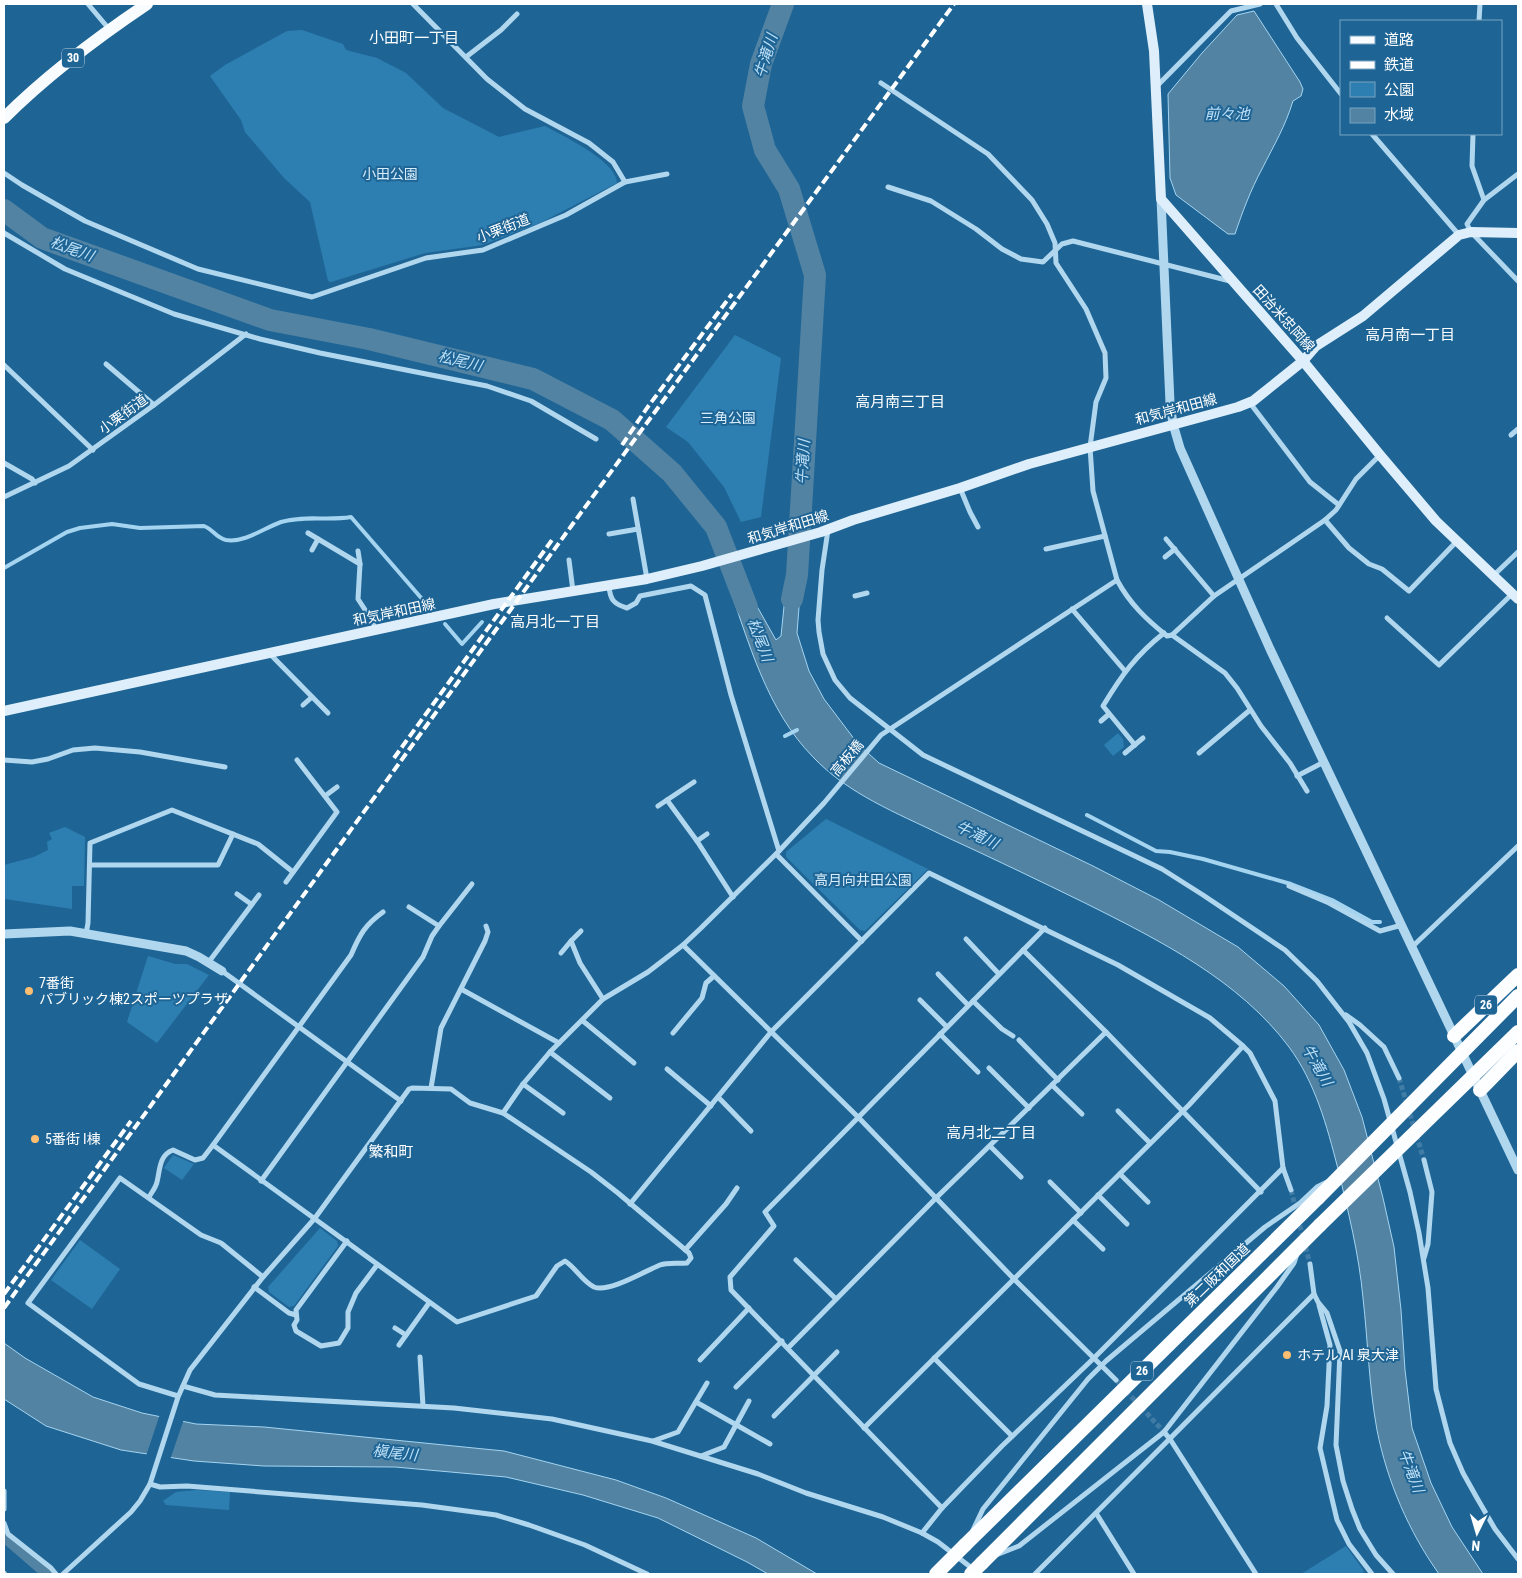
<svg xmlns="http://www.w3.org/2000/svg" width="1522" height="1578" font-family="'Roboto Condensed','Noto Sans JP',sans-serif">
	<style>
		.green { fill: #2e7fb1 }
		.water { fill: #5283a3; stroke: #a5d4f0 }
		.pier { fill: #1e6596 }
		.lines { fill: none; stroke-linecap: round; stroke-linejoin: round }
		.stream { stroke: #a5d4f0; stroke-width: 4 }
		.canal { stroke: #5283a3; stroke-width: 12 }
		.river { stroke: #5283a3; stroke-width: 22 }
		.minor-tunnel { stroke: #407ca6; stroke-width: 5; stroke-dasharray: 5 2.5; stroke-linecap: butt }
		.minor { stroke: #b1d7ef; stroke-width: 5 }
		.tertiary { stroke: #b1d7ef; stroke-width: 9 }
		.secondary { stroke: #deeffb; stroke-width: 10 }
		.primary { stroke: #f9fcff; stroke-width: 12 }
		.trunk { stroke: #fcfeff; stroke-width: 14 }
		.rail { stroke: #fff; stroke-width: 4; stroke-dasharray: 9 4; stroke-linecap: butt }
		.trunk-bridge { stroke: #fcfeff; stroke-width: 14 }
		.poi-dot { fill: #febe71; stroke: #1e6596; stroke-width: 2 }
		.labels { text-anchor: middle; stroke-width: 4; stroke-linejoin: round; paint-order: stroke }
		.shield { fill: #1e6596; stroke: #bcd1e0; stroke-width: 1 }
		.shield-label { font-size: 12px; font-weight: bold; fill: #fff }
		.park-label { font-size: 14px; fill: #d8edfb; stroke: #1e6596 }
		.street-label { font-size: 14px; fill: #fff; stroke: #1e6596 }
		.poi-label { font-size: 14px; fill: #fff; stroke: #1e6596; text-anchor: start }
		.neighbourhood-label { font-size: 15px; fill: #fff; stroke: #1e6596 }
		.water-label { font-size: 15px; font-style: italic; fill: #bee0f6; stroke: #1e6596 }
	</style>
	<rect width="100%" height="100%" fill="#1e6596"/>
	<g class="green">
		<path d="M302 30 343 44 346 50 377 58 406 73 443 108 499 137 545 126C563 136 617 161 617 183L542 222 483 245 425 253 331 282 328 281 310 202 284 178 245 132 241 120 210 76 225 65 287 31Z"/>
		<path d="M735 335 781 358 761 517 741 522 724 487 688 442 666 427Z"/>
		<path d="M1118 733 1123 739 1124 747 1113 756 1104 745Z"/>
		<path d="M826 819 928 869 865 931 860 930 786 857V852Z"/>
		<path d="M65 827 85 837 84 886H72V909L5 899 4 865 34 857 48 850 47 842 52 839 49 833Z"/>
		<path d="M148 956 175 964H187L209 975 157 1043 127 1022Z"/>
		<path d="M173 1155 194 1164 182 1180 164 1168Z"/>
		<path d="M320 1228 337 1241 338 1246 294 1306 289 1307 269 1292 268 1287Z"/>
		<path d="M80 1240 120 1269 92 1309 51 1280Z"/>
		<path d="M196 1490 230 1492 229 1510 166 1505 163 1501 176 1492Z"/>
		<path d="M1346 1546 1364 1571 1362 1574H1301Z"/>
	</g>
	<g class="water">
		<path d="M1254 11 1300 82 1303 89 1301 96 1293 101C1285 127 1274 145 1262 169 1251 189 1242 213 1235 234H1228L1176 195 1170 178 1168 94 1202 53 1237 15Z"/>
		<path d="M788 567 802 569 797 633 809 671 824 699 858 744 879 763 1093 866 1159 900 1238 947 1284 986 1319 1025 1344 1070 1362 1117 1383 1198 1394 1247 1401 1310 1405 1370 1412 1428 1431 1483 1452 1527 1483 1574H1439C1409 1532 1387 1481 1377 1430 1369 1387 1368 1342 1363 1298 1359 1254 1348 1211 1338 1169 1327 1126 1315 1082 1289 1047 1239 980 1159 940 1085 903 1038 880 990 857 942 835 897 813 848 794 813 757 766 709 749 642 727 581L741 578 776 640 781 636Z"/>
		<path d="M4 1343 25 1358 93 1397 142 1413 196 1424 264 1427 504 1451 616 1480 666 1498 756 1538 817 1574H768L747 1562 658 1518 583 1495 506 1477 395 1467 264 1466 194 1461 121 1450 46 1426 4 1399Z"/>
	</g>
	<path class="pier" d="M160 1414 184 1419 170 1460 146 1456Z"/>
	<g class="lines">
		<g class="stream">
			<path d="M4 568 67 532 80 528 112 524 140 528 204 526C214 530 216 538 226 540 245 543 264 528 281 522 304 515 328 521 351 517L429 607"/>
			<path d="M445 624 462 644 482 622"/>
			<path d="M785 736 797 730"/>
			<path d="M1087 815 1156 851 1170 852 1203 859 1291 884 1332 900 1372 922H1380"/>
		</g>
		<path class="canal" d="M4 1536 48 1574"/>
		<g class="river">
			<path d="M783 4 761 64 753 106 765 150 789 189 815 275 797 575 792 599"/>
			<path d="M4 210 42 238 270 320 369 339 533 379 612 420 672 473 716 527 747 607"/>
		</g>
		<g class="minor-tunnel">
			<path d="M1399 1078 1424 1160"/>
			<path d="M1291 1190 1296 1210"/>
			<path d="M1298 1218 1310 1264"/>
			<path d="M1116 1380 1164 1432"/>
		</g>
		<g class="minor">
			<path d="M88 4 109 29"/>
			<path d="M413 4 487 79 525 109 589 143 613 162 625 182"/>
			<path d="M1276 4 1297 38 1341 94"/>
			<path d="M1479 21 1480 4"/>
			<path d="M466 57 501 30 517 14"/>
			<path d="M881 83 988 154 1032 200 1047 224 1055 243 1056 263 1086 309 1105 353 1106 378 1096 402 1090 447 1093 491 1117 580C1130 604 1146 619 1167 636L1172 635 1225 673 1237 688 1261 726 1290 763 1307 791"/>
			<path d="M1156 87 1231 11 1260 4"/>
			<path d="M1372 134 1459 235"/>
			<path d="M1473 134 1472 166 1484 200 1467 224 1471 232 1518 281"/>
			<path d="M4 173 22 185 85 221 198 269 312 297 426 258 483 250 566 215 625 182 667 174"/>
			<path d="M888 187 931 201 976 229 1002 249 1021 259 1043 262 1062 244 1073 241 1230 281"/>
			<path d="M1484 200 1518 174"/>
			<path d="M4 233 65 269 174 314 260 339 320 353 487 386 531 401 596 439"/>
			<path d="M106 364 154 405"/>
			<path d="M4 365 93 450"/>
			<path d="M1250 403 1310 482 1339 505"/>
			<path d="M1511 435 1518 429"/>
			<path d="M4 463 32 479 35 483"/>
			<path d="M960 488 970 512 978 527"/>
			<path d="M4 497 69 466 154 405 246 334"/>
			<path d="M633 499 647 579"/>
			<path d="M1325 520 1349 548 1369 564 1382 569 1409 591 1457 541"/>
			<path d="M828 530 822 570 818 620 819 632 823 654 835 680 850 698 923 755 1162 869 1203 895 1285 950 1317 981 1349 1022 1367 1053 1384 1099 1410 1192 1419 1233 1428 1288 1436 1389 1450 1443 1463 1473 1477 1498 1495 1529 1518 1559"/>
			<path d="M308 533 360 564 358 599 373 622 375 629"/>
			<path d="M609 534 638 529"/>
			<path d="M1166 539 1214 596"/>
			<path d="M1046 549 1105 536"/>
			<path d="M312 550 318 539"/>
			<path d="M358 551 360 564"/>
			<path d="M1165 557 1175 549"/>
			<path d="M569 560 573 591"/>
			<path d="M1494 575 1518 552"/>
			<path d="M609 586C610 600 614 604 627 608L636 603 640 596 691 586 705 595 731 695 779 851"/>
			<path d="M855 596 867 593"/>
			<path d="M1072 609 1125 671"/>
			<path d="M1387 618 1439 665 1512 594"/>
			<path d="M1172 635 1214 596 1325 520 1336 510 1356 479 1380 455"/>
			<path d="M269 653 328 713"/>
			<path d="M303 705 312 697"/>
			<path d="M1101 721 1109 714"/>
			<path d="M1135 745 1103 706C1121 676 1136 655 1164 633"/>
			<path d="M1125 753 1143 738"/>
			<path d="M1199 753 1250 710"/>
			<path d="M4 760 32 762 48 759 73 750 95 748 140 752 225 767"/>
			<path d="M1297 776 1324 762"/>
			<path d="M325 796 337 787"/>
			<path d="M667 800 697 841 733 897"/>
			<path d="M658 806 694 782"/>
			<path d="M697 841 707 834"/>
			<path d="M776 854 862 941"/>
			<path d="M90 865H218L233 834"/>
			<path d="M286 882 337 812 297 760"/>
			<path d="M1289 886 1329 903 1380 931 1402 925"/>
			<path d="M237 894 251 904"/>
			<path d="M439 926 472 884"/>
			<path d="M581 931 571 941 580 963 603 999"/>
			<path d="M86 934 88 923 90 843 172 810 258 844 293 872"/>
			<path d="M966 939 999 974"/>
			<path d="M683 945 858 1117 1014 1279 1116 1380"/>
			<path d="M1412 947 1518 846"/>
			<path d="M1023 950 1106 1032 1261 1192"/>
			<path d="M561 953 571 941"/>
			<path d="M208 963 259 895"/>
			<path d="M222 971 401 1101"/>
			<path d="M938 974 968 1005"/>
			<path d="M461 989 559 1043"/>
			<path d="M920 1000 947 1027"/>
			<path d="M973 1001 1002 1029 1013 1036"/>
			<path d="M1346 1015 1360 1025 1384 1047 1399 1078"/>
			<path d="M583 1021 634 1063"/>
			<path d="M673 1033 702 998 706 983 714 976"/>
			<path d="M940 1034 978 1072"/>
			<path d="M1019 1040 1058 1080"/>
			<path d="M550 1052 610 1098"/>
			<path d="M989 1068 1029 1108"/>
			<path d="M667 1069 711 1106"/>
			<path d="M523 1084 563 1113"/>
			<path d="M1052 1085 1082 1114"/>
			<path d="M431 1088 441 1028 485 941 488 932 486 926"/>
			<path d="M718 1097 751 1131"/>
			<path d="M1118 1111 1150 1143"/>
			<path d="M503 1113 523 1084 550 1052 603 999 648 972 683 945 701 928 779 851 824 803 881 735 1117 580"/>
			<path d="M213 1145 351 955C360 934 365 925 383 912"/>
			<path d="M990 1146 1021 1177"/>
			<path d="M1120 1174 1148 1202"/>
			<path d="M261 1181 423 957 432 936 439 926 409 907"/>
			<path d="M1050 1182 1081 1213"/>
			<path d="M1098 1195 1127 1224"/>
			<path d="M630 1204 771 1032 929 873 1118 965 1210 1018 1243 1046 1250 1053 1275 1101 1283 1168 1291 1190"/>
			<path d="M1073 1220 1103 1249"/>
			<path d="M347 1241 296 1310 297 1320 294 1325 296 1331 321 1346 339 1343 348 1328V1312L356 1293 377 1265"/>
			<path d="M685 1250 726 1204 737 1188"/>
			<path d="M1424 1258 1428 1244 1432 1192 1424 1160"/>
			<path d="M796 1260 836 1299"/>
			<path d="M1310 1264 1314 1294 1318 1302 1327 1313 1340 1351 1336 1445 1343 1481 1352 1509 1360 1529 1376 1555 1393 1574"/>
			<path d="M254 1287 289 1313 296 1315"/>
			<path d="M1319 1305 1330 1345 1327 1406 1320 1448 1337 1520 1349 1544 1372 1574"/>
			<path d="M395 1328 406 1335"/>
			<path d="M399 1345 429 1303"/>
			<path d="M788 1348 936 1198 1106 1032"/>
			<path d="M420 1357 423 1406"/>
			<path d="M934 1358 1012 1436"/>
			<path d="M700 1360 749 1308"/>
			<path d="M183 1386 215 1395 454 1408 552 1419 652 1441 758 1474 806 1493 883 1517 922 1533 938 1542 973 1569"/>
			<path d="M736 1387 782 1341"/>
			<path d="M178 1396 139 1384 28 1303 120 1178 201 1235 221 1243 263 1277"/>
			<path d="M696 1402 770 1444"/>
			<path d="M774 1416 837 1352"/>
			<path d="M864 1428 1189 1105 1243 1046"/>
			<path d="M1164 1432 1170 1439 1256 1574"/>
			<path d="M653 1441 678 1432 707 1383"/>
			<path d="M701 1456 724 1447 749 1401"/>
			<path d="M150 1484 160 1487 187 1486 422 1505 496 1515 529 1525 585 1545 647 1574"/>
			<path d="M4 1491V1509"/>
			<path d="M942 1508 731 1290 730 1277 774 1226 765 1212 1045 928"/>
			<path d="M1096 1513 1134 1574"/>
			<path d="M4 1523 8 1534 51 1568 56 1574"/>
			<path d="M973 1530 983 1509 1088 1379 1106 1361 1265 1227 1300 1203 1317 1187 1327 1182"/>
			<path d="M922 1533 942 1508 1002 1446 1094 1358 1283 1168"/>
			<path d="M996 1555 1019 1546 1164 1432 1277 1287 1294 1263 1297 1254"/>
			<path d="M4 1573 5 1574"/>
			<path d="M63 1574 131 1512 140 1501 150 1484 178 1397 190 1370 263 1277 315 1218 409 1089 412 1088 451 1089 470 1103 503 1113 591 1172 618 1193 689 1253 691 1258 687 1263C679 1264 668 1262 660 1265 645 1271 609 1293 594 1287 582 1281 576 1268 565 1261L557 1266 536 1296 457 1322 213 1145 203 1158 195 1160 173 1150C159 1155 160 1170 157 1182 156 1187 152 1192 149 1197"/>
			<path d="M1035 1574 1314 1294"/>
		</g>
		<g class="tertiary">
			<path d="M1161 199 1170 403 1173 424 1180 448 1270 649 1518 1170"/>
			<path d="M4 934 70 931 186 951 199 957 222 971"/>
		</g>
		<g class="secondary">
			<path d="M1147 4 1154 51 1161 199 1303 361 1380 455 1436 521 1518 599"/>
			<path d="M4 711 494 604 647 579 702 566 821 532 853 520 960 488 1029 464 1238 407 1253 401 1303 361 1316 346 1363 316 1459 235 1471 232 1518 233"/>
		</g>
		<path class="primary" d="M4 118C46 76 98 37 147 4"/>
		<g class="trunk">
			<path d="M1454 1036 1518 975"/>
			<path d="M1480 1090 1518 1051"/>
			<path d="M965 1545 1318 1198"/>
			<path d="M982 1563 1320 1225"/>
		</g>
		<g class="rail">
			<path d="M622 445 647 408 732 294"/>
			<path d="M394 758 552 540"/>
			<path d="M4 1294 131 1121"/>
			<path d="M4 1308 572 525 954 4"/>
		</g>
		<g class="trunk-bridge">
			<path d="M1318 1198 1518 996"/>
			<path d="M1320 1225 1518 1032"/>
			<path d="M936 1574 965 1545"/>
			<path d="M971 1574 982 1563"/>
		</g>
	</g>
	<g class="poi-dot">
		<circle cx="29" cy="991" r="5"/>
		<circle cx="35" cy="1139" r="5"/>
		<circle cx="1287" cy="1355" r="5"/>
	</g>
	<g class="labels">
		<g class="shield">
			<rect x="62" y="48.5" width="22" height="19" rx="4"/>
			<rect x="1475" y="995.5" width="22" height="19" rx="4"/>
			<rect x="1131" y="1361.5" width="22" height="19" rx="4"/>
		</g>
		<g class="shield-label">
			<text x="73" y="62">30</text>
			<text x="1486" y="1009">26</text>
			<text x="1142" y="1375">26</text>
		</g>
		<g class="park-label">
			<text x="390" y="179">小田公園</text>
			<text x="728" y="423">三角公園</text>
			<text x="863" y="885">高月向井田公園</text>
		</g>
		<g class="street-label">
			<text transform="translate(503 228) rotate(-21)" y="5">小栗街道</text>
			<text transform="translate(1284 318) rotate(48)" y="5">田治米忠岡線</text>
			<text transform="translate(1176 409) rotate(-15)" y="5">和気岸和田線</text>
			<text transform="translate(123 414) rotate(-36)" y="5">小栗街道</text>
			<text transform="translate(788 527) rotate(-17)" y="5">和気岸和田線</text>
			<text transform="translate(394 612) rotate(-12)" y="5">和気岸和田線</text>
			<text transform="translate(847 758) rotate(-50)" y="5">高板橋</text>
			<text transform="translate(1217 1275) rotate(-44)" y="5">第二阪和国道</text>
		</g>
		<g class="poi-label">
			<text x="39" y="988">7番街<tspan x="39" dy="16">パブリック棟2スポーツプラザ</tspan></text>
			<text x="45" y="1144">5番街 I棟</text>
			<text x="1297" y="1360">ホテル AI 泉大津</text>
		</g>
		<g class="neighbourhood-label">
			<text x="414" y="43">小田町一丁目</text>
			<text x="1410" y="340">高月南一丁目</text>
			<text x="900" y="407">高月南三丁目</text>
			<text x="555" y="627">高月北一丁目</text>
			<text x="991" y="1138">高月北二丁目</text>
			<text x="391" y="1157">繁和町</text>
		</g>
		<g class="water-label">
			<text transform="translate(766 56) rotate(-73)" y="5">牛滝川</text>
			<text x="1227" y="119">前々池</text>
			<text transform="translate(72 249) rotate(20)" y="5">松尾川</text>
			<text transform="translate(460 361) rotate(14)" y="5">松尾川</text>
			<text transform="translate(803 462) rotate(-87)" y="5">牛滝川</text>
			<text transform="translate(760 640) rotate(69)" y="5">松尾川</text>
			<text transform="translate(977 835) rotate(26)" y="5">牛滝川</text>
			<text transform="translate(1317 1065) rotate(60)" y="5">牛滝川</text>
			<text transform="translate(395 1453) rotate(6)" y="5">槇尾川</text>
			<text transform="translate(1411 1471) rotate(69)" y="5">牛滝川</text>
		</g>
	</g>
	<rect width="1522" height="1578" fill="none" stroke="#ffffff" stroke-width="10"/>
	<rect x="1340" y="20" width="162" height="115" fill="#1e6596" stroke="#78a3c0"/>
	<rect x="1350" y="36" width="25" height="8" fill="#f9fcff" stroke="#78a3c0"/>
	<text x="1384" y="45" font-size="15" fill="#ffffff">道路</text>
	<rect x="1350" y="61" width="25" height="8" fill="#ffffff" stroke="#78a3c0"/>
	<text x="1384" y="70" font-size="15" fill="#ffffff">鉄道</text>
	<rect x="1350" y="82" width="25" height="15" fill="#2e7fb1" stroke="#78a3c0"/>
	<text x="1384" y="95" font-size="15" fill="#ffffff">公園</text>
	<rect x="1350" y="108" width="25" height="15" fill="#5283a3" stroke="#78a3c0"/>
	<text x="1384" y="120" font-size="15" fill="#ffffff">水域</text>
	<g transform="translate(1477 1533) rotate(185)" stroke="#1e6596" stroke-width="4" paint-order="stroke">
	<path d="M0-4L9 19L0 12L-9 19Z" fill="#ffffff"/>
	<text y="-8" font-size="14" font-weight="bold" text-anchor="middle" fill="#ffffff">N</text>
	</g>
</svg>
